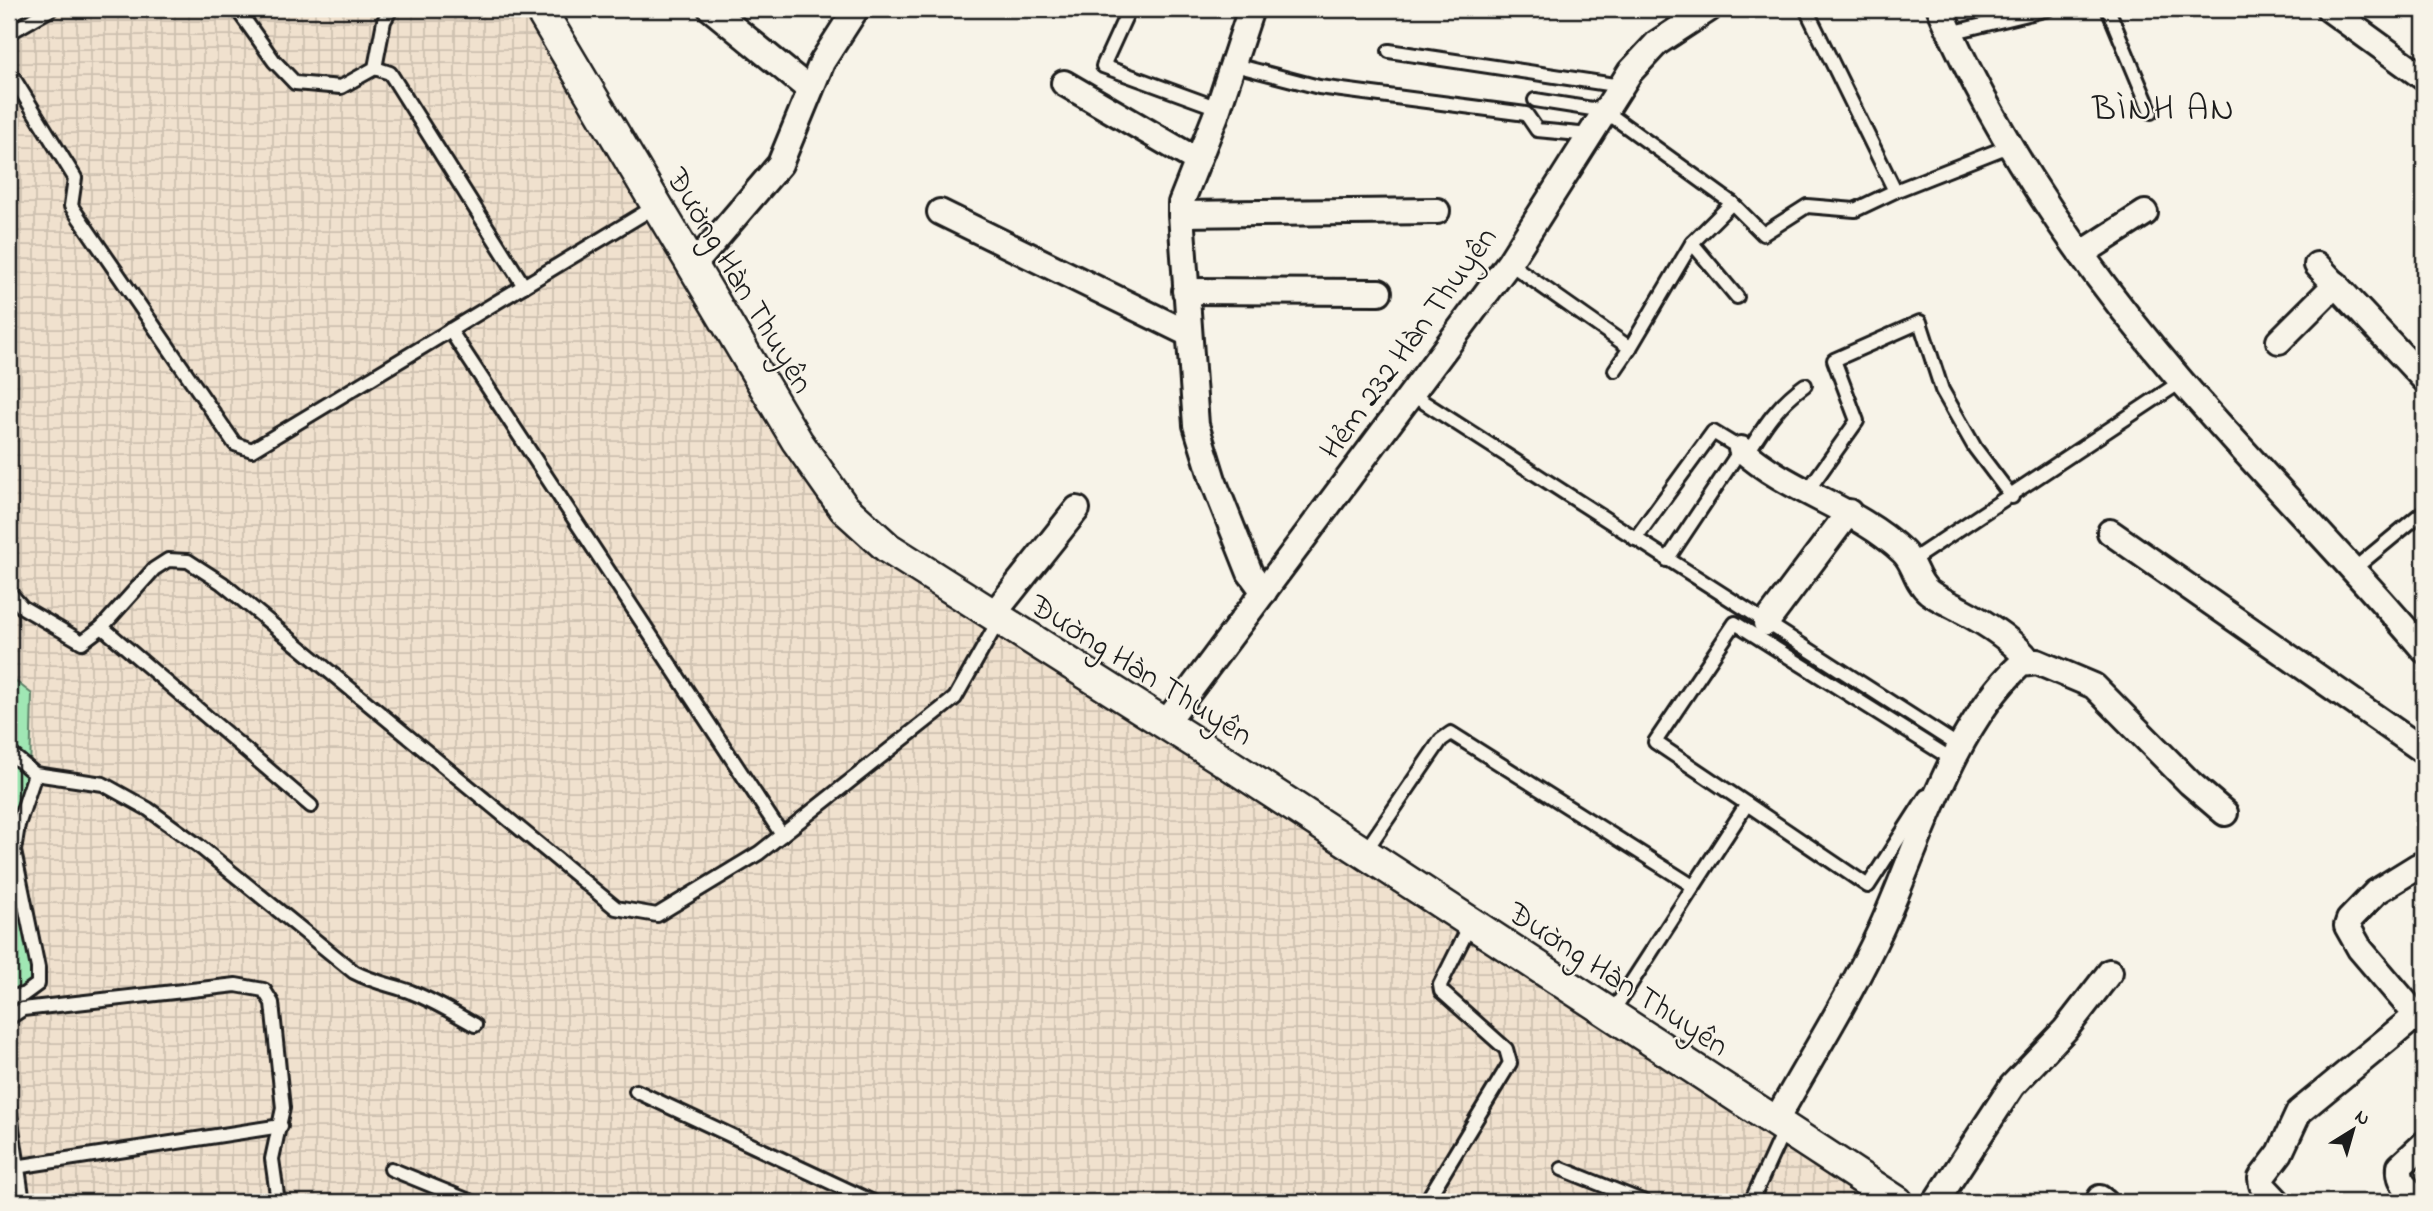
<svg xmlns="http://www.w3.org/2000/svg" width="2433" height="1211" font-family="'Indie Flower',sans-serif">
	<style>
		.industrial { fill: url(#industrial-grid) }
		.green { fill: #a0e7b4; stroke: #5e8268; stroke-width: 2 }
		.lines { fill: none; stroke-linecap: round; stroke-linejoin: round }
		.service-casing { stroke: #1c1c1c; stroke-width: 18 }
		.minor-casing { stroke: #1c1c1c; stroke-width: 30 }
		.tertiary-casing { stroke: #1c1c1c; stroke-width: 35 }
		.service { stroke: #f7f3e8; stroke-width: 12 }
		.minor { stroke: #f7f3e8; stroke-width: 24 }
		.tertiary { stroke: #f7f3e8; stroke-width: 30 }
		.labels { text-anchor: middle; stroke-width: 5; stroke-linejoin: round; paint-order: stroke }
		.street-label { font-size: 32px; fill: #1c1c1c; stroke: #f7f3e8 }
		.quarter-label { font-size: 35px; letter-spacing: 2px; fill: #1c1c1c; stroke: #f7f3e8 }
	</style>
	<defs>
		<pattern id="industrial-grid" width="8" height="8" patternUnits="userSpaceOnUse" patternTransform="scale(1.75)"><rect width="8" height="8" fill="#f0e1ce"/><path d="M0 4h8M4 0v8" fill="none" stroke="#cdc0b0"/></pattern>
	</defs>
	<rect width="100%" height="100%" fill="#f7f3e8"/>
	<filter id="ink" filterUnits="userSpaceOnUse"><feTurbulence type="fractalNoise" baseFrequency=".0143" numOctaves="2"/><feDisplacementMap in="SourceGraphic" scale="14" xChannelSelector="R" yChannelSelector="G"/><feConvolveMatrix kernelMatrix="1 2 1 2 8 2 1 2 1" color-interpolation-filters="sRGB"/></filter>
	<g filter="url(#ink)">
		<path class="industrial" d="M43 9H526L835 515 1215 769 1877 1202H9L10 851 32 694 9 676V28Z"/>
		<path class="green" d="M9 676 32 694 30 775 14 824 34 969V982L21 991 9 993Z"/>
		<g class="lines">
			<g class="service-casing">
				<g id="service">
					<path d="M237 9 274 61 295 83 341 87 375 68 384 21 391 9"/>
					<path d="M1129 9 1103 66 1218 108"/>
					<path d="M1806 9 1895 191 2009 146"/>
					<path d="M2108 9 2151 112"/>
					<path d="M9 33 51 9"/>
					<path d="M1950 33 2048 9"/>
					<path d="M1389 51 1621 86"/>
					<path d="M1231 64 1319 87 1526 114 1537 130 1590 135"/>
					<path d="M375 68 390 73 524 286"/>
					<path d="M9 71 75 178 71 206 235 444 252 450 656 206"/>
					<path d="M1535 100 1605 111 1732 203 1763 234 1807 206 1855 210 1895 191"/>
					<path d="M1692 243 1732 203"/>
					<path d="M1509 263 1630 348 1615 370"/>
					<path d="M450 330 782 835"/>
					<path d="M1630 348 1692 243 1737 297"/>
					<path d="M1411 394 1962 748"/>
					<path d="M1747 454C1764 426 1778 404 1805 385"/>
					<path d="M1806 493 1857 421 1834 360 1920 322 1942 390 1975 448 2012 497"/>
					<path d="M1635 539 1713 432 1741 449 1667 560"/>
					<path d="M1911 561 2182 381"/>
					<path d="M2354 569 2424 511"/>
					<path d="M9 592 22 607 82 642 102 627 154 569 168 560 188 561 222 583 616 908 657 915 759 853 955 698 999 620"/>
					<path d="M102 627 311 806"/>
					<path d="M9 752 35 774 103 784 148 809 199 846 354 972C373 982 391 985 411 992 434 1001 454 1013 475 1025"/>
					<path d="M1747 804 1655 742 1735 623 1950 758 1947 763"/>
					<path d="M1364 853 1441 740 1451 733 1693 886"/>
					<path d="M9 997 23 995 38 984V968L14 851 18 825 35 774"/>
					<path d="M1611 1014 1747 804 1868 886 1926 796"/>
					<path d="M9 1018 23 1009 236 985 264 990 272 1003 283 1108 272 1159 278 1202"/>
					<path d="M636 1091 873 1202"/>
					<path d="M9 1107 23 1202"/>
					<path d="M9 1168 281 1126"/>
					<path d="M391 1169 472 1202"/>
					<path d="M1562 1169 1645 1202"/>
					<path d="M1426 1202 1510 1063 1506 1049 1441 991 1440 985 1471 923"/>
					<path d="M1751 1202 1784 1129"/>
				</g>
			</g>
			<g class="minor-casing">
				<g id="minor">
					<path d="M711 9 810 90"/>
					<path d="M1251 9 1216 115 1181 203V214L1196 425 1213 480 1250 573 1264 592"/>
					<path d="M1940 9C1999 146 2085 269 2182 382 2261 473 2346 558 2424 650"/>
					<path d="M2329 9 2424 78"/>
					<path d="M1064 83 1198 161"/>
					<path d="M940 212 1189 334"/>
					<path d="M1181 214 1437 211"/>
					<path d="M2081 254 2145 213"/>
					<path d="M2317 265 2424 379"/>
					<path d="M692 267 780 164 822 62 856 9"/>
					<path d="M1185 291 1379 292"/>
					<path d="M2279 341 2336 284"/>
					<path d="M1741 449C1790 493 1856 507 1903 552 1915 563 1915 581 1929 592 1938 599 1951 604 1961 610 1986 623 2012 639 2029 661"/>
					<path d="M2110 532 2424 751"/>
					<path d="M992 616 1077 509"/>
					<path d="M1766 623 1849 512"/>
					<path d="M1165 724 1509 263 1630 72 1657 43 1709 9"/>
					<path d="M1775 1122C1810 1059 1850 996 1880 931 1920 844 1950 730 2021 664L2037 662 2094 686 2190 783 2225 813"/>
					<path d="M2100 1198 2105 1202"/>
					<path d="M1936 1202 2012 1086 2065 1030 2110 972"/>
					<path d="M2278 1202 2262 1185 2261 1178 2280 1153 2299 1112 2412 1019V1010L2360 949 2347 926 2349 920 2376 892 2418 866"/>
					<path d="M2423 1202C2410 1192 2398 1184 2400 1166L2424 1144"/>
				</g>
			</g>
			<g class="tertiary-casing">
				<path id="tertiary" d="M540 9 797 441 844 508 888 548 1221 759 1898 1202"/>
			</g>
			<use href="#service" class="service"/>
			<use href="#minor" class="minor"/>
			<use href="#tertiary" class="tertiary"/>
		</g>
	</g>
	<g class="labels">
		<g class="street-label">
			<text transform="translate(741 280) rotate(59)" y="11">Đường Hàn Thuyên</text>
			<text transform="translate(1407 342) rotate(-54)" y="11">Hẻm 232 Hàn Thuyên</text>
			<text transform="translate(1142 669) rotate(32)" y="11">Đường Hàn Thuyên</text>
			<text transform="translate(1619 978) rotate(33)" y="11">Đường Hàn Thuyên</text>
		</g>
		<g class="quarter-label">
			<text x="2164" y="119">BÌNH AN</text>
		</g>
	</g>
	<rect width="2433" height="1211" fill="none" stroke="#f7f3e8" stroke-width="35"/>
	<rect x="18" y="18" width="2398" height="1176" fill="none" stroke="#1c1c1c" stroke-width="2.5" filter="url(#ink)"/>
	<g transform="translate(2353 1130) rotate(37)" stroke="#f7f3e8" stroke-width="5" paint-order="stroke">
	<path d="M0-5L12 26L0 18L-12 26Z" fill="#1c1c1c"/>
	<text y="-10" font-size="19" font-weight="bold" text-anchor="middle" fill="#1c1c1c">N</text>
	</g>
</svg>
